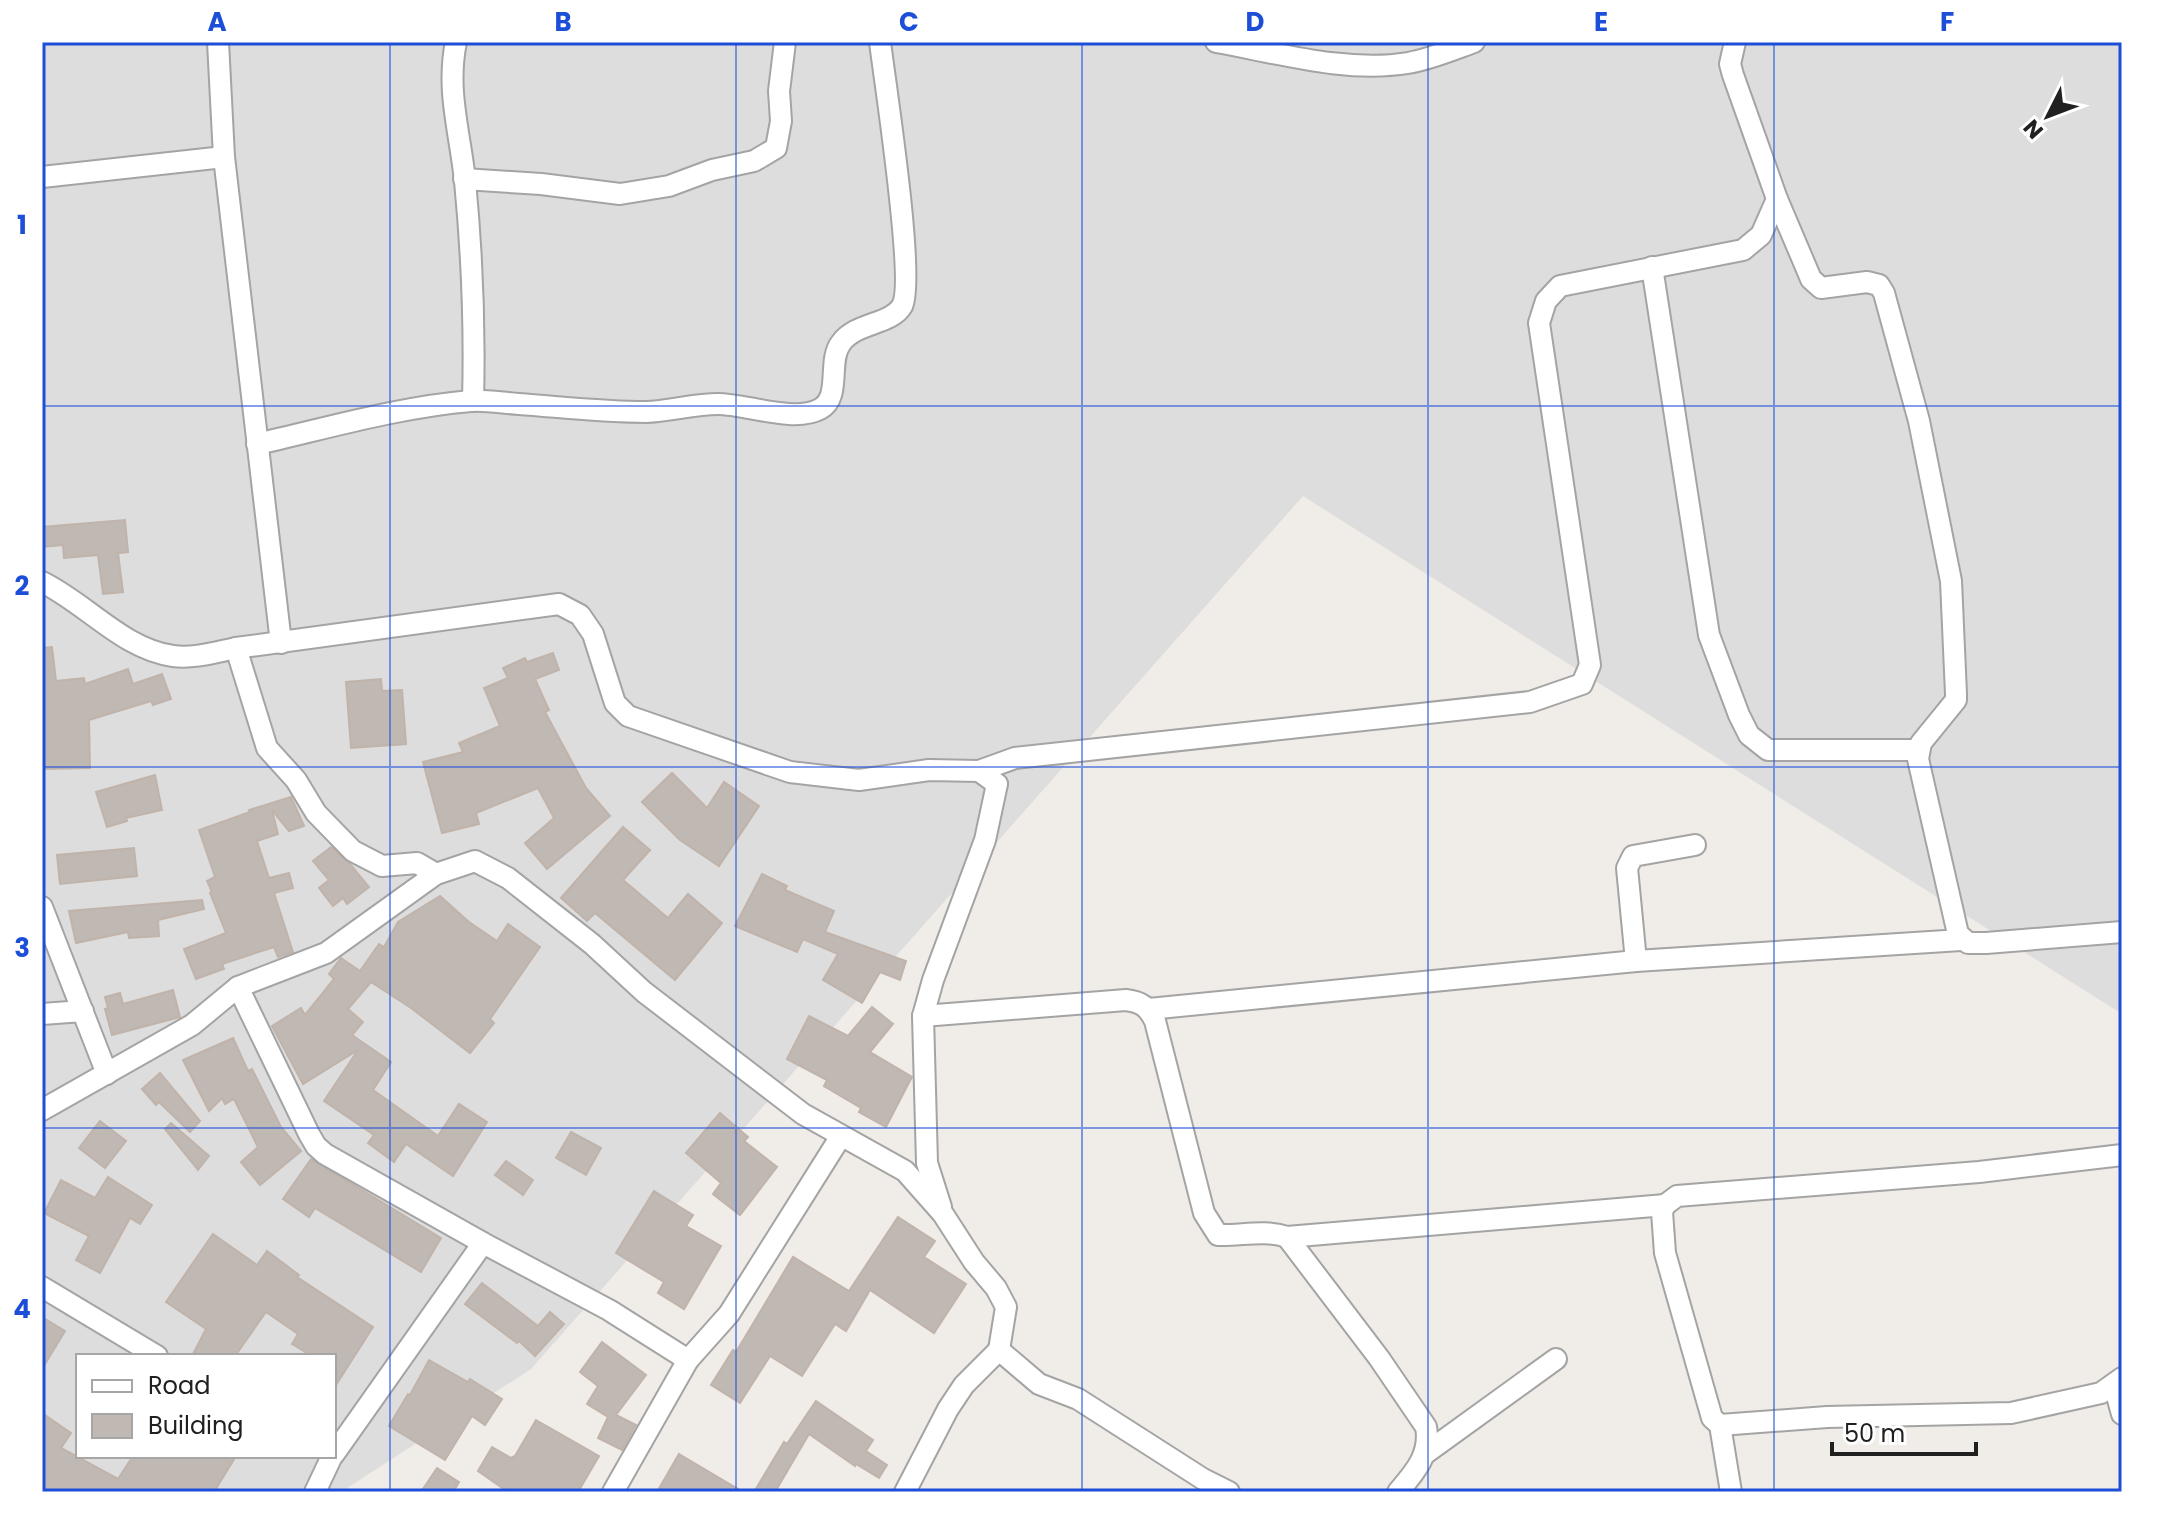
<svg xmlns="http://www.w3.org/2000/svg" width="2164" height="1534" font-family="Poppins,sans-serif">
	<style>
		.residential { fill: #dedddd; fill-rule: evenodd }
		.building { fill: #c0b8b3; stroke: #c0b3aa; stroke-width: 2 }
		.lines { fill: none; stroke-linecap: round; stroke-linejoin: round }
		.minor-casing { stroke: #a4a4a4; stroke-width: 24 }
		.minor { stroke: #fff; stroke-width: 20 }
		.grid { fill: none; stroke: #1d4ed8; stroke-width: 2; stroke-opacity: 0.55 }
		.neatline { fill: none; stroke: #1d4ed8; stroke-width: 3 }
		.grid-label { font-size: 26px; text-anchor: middle; font-weight: bold; fill: #1d4ed8 }
	</style>
	<rect width="100%" height="100%" fill="#f0ece7"/>
	<path class="residential" d="M42 42H2122V1014L1303 496 531 1369 341 1492H42ZM78 1356H334V1456H78Z"/>
	<g class="building">
		<path d="M125 520 128 552 118 553 123 592 103 594 98 555 64 558 63 545 42 547V527Z"/>
		<path d="M52 647 56 681 84 678 85 684 128 669 133 684 162 674 171 699 153 705 151 701 89 720 90 768 42 769V648Z"/>
		<path d="M553 653 559 670 535 679 549 710 545 712 586 788 610 816 547 869 525 843 554 818 538 788 476 813 479 824 442 833 423 762 463 752 459 743 500 726 484 688 508 678 503 668 525 658 527 662Z"/>
		<path d="M381 679 382 691 402 690 406 744 351 748 346 682Z"/>
		<path d="M672 773 707 808 724 782 759 806 719 866 680 840 642 802Z"/>
		<path d="M155 775 162 810 126 818 127 821 107 827 96 792Z"/>
		<path d="M291 797 304 826 289 831 272 810 278 834 257 841 269 878 289 873 293 888 274 893 293 952 278 957 274 947 222 964 224 969 196 979 184 949 226 933 210 893 212 892 207 881 215 877 199 830 250 812 249 810Z"/>
		<path d="M623 827 650 850 623 880 668 918 688 894 722 923 675 980 595 913 587 921 561 898Z"/>
		<path d="M331 847 350 864 369 887 347 904 343 898 333 906 319 888 329 880 313 861Z"/>
		<path d="M134 848 137 876 60 884 57 855Z"/>
		<path d="M762 874 787 886 785 890 834 911 825 932 906 961 900 980 880 972 862 1003 823 980 838 954 803 939 797 952 735 926Z"/>
		<path d="M440 896 469 922 497 941 508 924 540 947 490 1019 494 1023 470 1053 411 1008 371 982 348 1009 363 1022 352 1035 391 1062 373 1090 438 1136 459 1104 487 1122 453 1176 406 1144 394 1162 368 1143 374 1135 324 1101 358 1050 303 1084 272 1026 301 1008 305 1015 334 979 329 974 341 958 360 971 379 944 384 947 398 922Z"/>
		<path d="M202 900 204 909 158 920 159 936 129 938 128 932 76 943 69 911Z"/>
		<path d="M173 990 180 1017 112 1035 105 1009 108 1008 105 997 120 993 123 1004Z"/>
		<path d="M872 1007 893 1024 870 1052 912 1077 886 1127 859 1112 861 1108 824 1086 827 1080 787 1059 809 1016 848 1036Z"/>
		<path d="M233 1038 248 1071 252 1069 281 1127 301 1151 260 1185 241 1162 258 1147 234 1099 225 1104 222 1098 209 1111 183 1060Z"/>
		<path d="M160 1073 200 1121 190 1132 159 1102 156 1105 142 1089Z"/>
		<path d="M720 1113 748 1137 744 1141 777 1167 740 1215 713 1194 721 1183 686 1153Z"/>
		<path d="M100 1121 126 1141 105 1168 79 1148Z"/>
		<path d="M171 1123 209 1156 198 1170 165 1129Z"/>
		<path d="M571 1132 601 1148 586 1175 556 1158Z"/>
		<path d="M311 1159 441 1238 421 1272 315 1208 309 1217 283 1199Z"/>
		<path d="M506 1161 533 1180 523 1195 495 1175Z"/>
		<path d="M108 1177 152 1205 140 1224 130 1218 100 1273 76 1260 89 1236 44 1213 61 1180 95 1198Z"/>
		<path d="M654 1191 693 1215 686 1226 721 1246 684 1309 658 1293 664 1282 616 1253Z"/>
		<path d="M898 1217 935 1241 924 1257 966 1284 934 1333 870 1290 846 1331 835 1324 802 1376 770 1356 740 1403 711 1385 733 1350 736 1352 793 1257 849 1291Z"/>
		<path d="M213 1234 257 1265 267 1251 299 1275 297 1277 373 1327 334 1388V1356H312L292 1344 298 1334 266 1312 235 1356H192L206 1329 166 1302Z"/>
		<path d="M482 1283 538 1326 550 1312 564 1324 535 1356 519 1341 517 1343 465 1304Z"/>
		<path d="M42 1317 65 1331 42 1369Z"/>
		<path d="M602 1342 646 1375 616 1415 636 1425 622 1450 598 1438 608 1417 587 1404 598 1386 580 1372Z"/>
		<path d="M429 1360 468 1382 470 1379 502 1399 485 1425 472 1416 445 1460 389 1426 408 1394 410 1395Z"/>
		<path d="M816 1401 873 1440 866 1451 887 1465 879 1478 856 1464 855 1466 809 1434 775 1492H754L784 1442 787 1444Z"/>
		<path d="M42 1413 71 1433 61 1448 118 1479 133 1456H236L214 1492H42Z"/>
		<path d="M536 1420 599 1456 578 1492H508L478 1471 492 1447 511 1458 515 1456Z"/>
		<path d="M679 1454 743 1492H657Z"/>
		<path d="M437 1468 459 1482 453 1492H421Z"/>
	</g>
	<g class="lines">
		<g class="minor-casing">
			<g id="minor">
				<path d="M218 42 224 157 281 643"/>
				<path d="M456 42C446 91 460 132 465 181 472 254 475 327 473 401"/>
				<path d="M1216 42C1278 53 1346 73 1408 63 1431 59 1452 50 1474 42"/>
				<path d="M1735 42 1730 64 1733 75 1777 199 1811 279 1821 288 1867 282 1879 285 1884 293 1919 421 1951 581 1956 694V700L1921 743 1918 759 1958 934 1968 943H1986L2122 932"/>
				<path d="M42 177 224 157"/>
				<path d="M464 179 541 184 620 194 669 186 712 170 754 161 776 148 781 121 779 91 785 42"/>
				<path d="M1652 267 1709 635 1739 715 1749 735 1768 750H1919"/>
				<path d="M257 444C328 428 399 407 471 401 486 400 503 403 519 404 561 407 604 412 646 412 670 411 694 404 718 404 746 404 794 423 820 409 842 397 827 361 841 343 856 322 891 325 902 306 916 281 885 83 880 42"/>
				<path d="M42 582C87 604 123 649 173 656 194 659 216 652 236 648L559 604 580 615 593 634 615 703 628 716 790 772 859 780 929 770 979 771 997 784 985 840 933 980 923 1016 927 1163 941 1207"/>
				<path d="M236 648 267 748 296 780 316 813 353 851 382 866 417 863 436 874"/>
				<path d="M979 771 1015 758 1530 702 1582 684 1590 665 1539 323 1546 301 1560 286 1743 250 1761 235 1777 199"/>
				<path d="M42 907 107 1074"/>
				<path d="M1636 961 1627 868 1633 856 1695 845"/>
				<path d="M238 987 309 1134 316 1146 325 1154 483 1243 609 1310 688 1360"/>
				<path d="M1149 1009 1636 961 1961 940"/>
				<path d="M42 1014 83 1011"/>
				<path d="M923 1016 1126 1000C1142 1002 1148 1007 1155 1021L1204 1213 1218 1235C1241 1236 1265 1229 1287 1237L1379 1358 1426 1427C1431 1454 1415 1472 1398 1492"/>
				<path d="M42 1110 192 1025 238 987 326 953 436 874 475 861 508 878 592 944 644 992 803 1114 905 1171 943 1214 974 1262 996 1288 1006 1307 999 1350 1039 1384 1078 1399 1203 1479 1229 1492"/>
				<path d="M2122 1155 1979 1172 1677 1196 1665 1205 1662 1212 1665 1253 1712 1418 1720 1425 1827 1417 2011 1413 2101 1393 2122 1378"/>
				<path d="M1287 1237 1665 1205"/>
				<path d="M42 1287 157 1356"/>
				<path d="M2114 1385 2122 1414"/>
				<path d="M1720 1425 1731 1492"/>
				<path d="M1426 1453 1556 1359"/>
				<path d="M334 1454 483 1243"/>
				<path d="M315 1492 332 1456"/>
				<path d="M613 1492 688 1360 729 1314 841 1136"/>
				<path d="M905 1492 948 1409 964 1385 999 1350"/>
			</g>
		</g>
		<use href="#minor" class="minor"/>
	</g>
	<path class="grid" d="M390 42V1492M736 42V1492M1082 42V1492M1428 42V1492M1774 42V1492M42 406H2122M42 767H2122M42 1128H2122"/>
	<rect width="2164" height="1534" fill="none" stroke="#ffffff" stroke-width="88"/>
	<rect x="76" y="1354" width="260" height="104" fill="#ffffff" stroke="#a6a6a6" stroke-width="2"/>
	<rect x="92" y="1380" width="40" height="12" fill="#ffffff" stroke="#a6a6a6" stroke-width="2"/>
	<text x="148" y="1394" font-size="24" fill="#202020">Road</text>
	<rect x="92" y="1414" width="40" height="24" fill="#c0b8b3" stroke="#a6a6a6" stroke-width="2"/>
	<text x="148" y="1434" font-size="24" fill="#202020">Building</text>
	<g transform="translate(2048 116) rotate(228)" stroke="#ffffff" stroke-width="6" paint-order="stroke">
	<path d="M0-6L14 30L0 20L-14 30Z" fill="#202020"/>
	<text y="-12" font-size="22" font-weight="bold" text-anchor="middle" fill="#202020">N</text>
	</g>
	<path d="M1832 1442v12h144v-12" fill="none" stroke="#202020" stroke-width="4"/>
	<text x="1844" y="1442" font-size="24" fill="#202020" stroke="#ffffff" stroke-width="6" paint-order="stroke">50 m</text>
	<rect x="44" y="44" width="2076" height="1446" class="neatline"/>
	<g class="grid-label">
		<text x="217" y="31">A</text>
		<text x="563" y="31">B</text>
		<text x="909" y="31">C</text>
		<text x="1255" y="31">D</text>
		<text x="1601" y="31">E</text>
		<text x="1947" y="31">F</text>
		<text x="22" y="234">1</text>
		<text x="22" y="595">2</text>
		<text x="22" y="957">3</text>
		<text x="22" y="1318">4</text>
	</g>
</svg>
